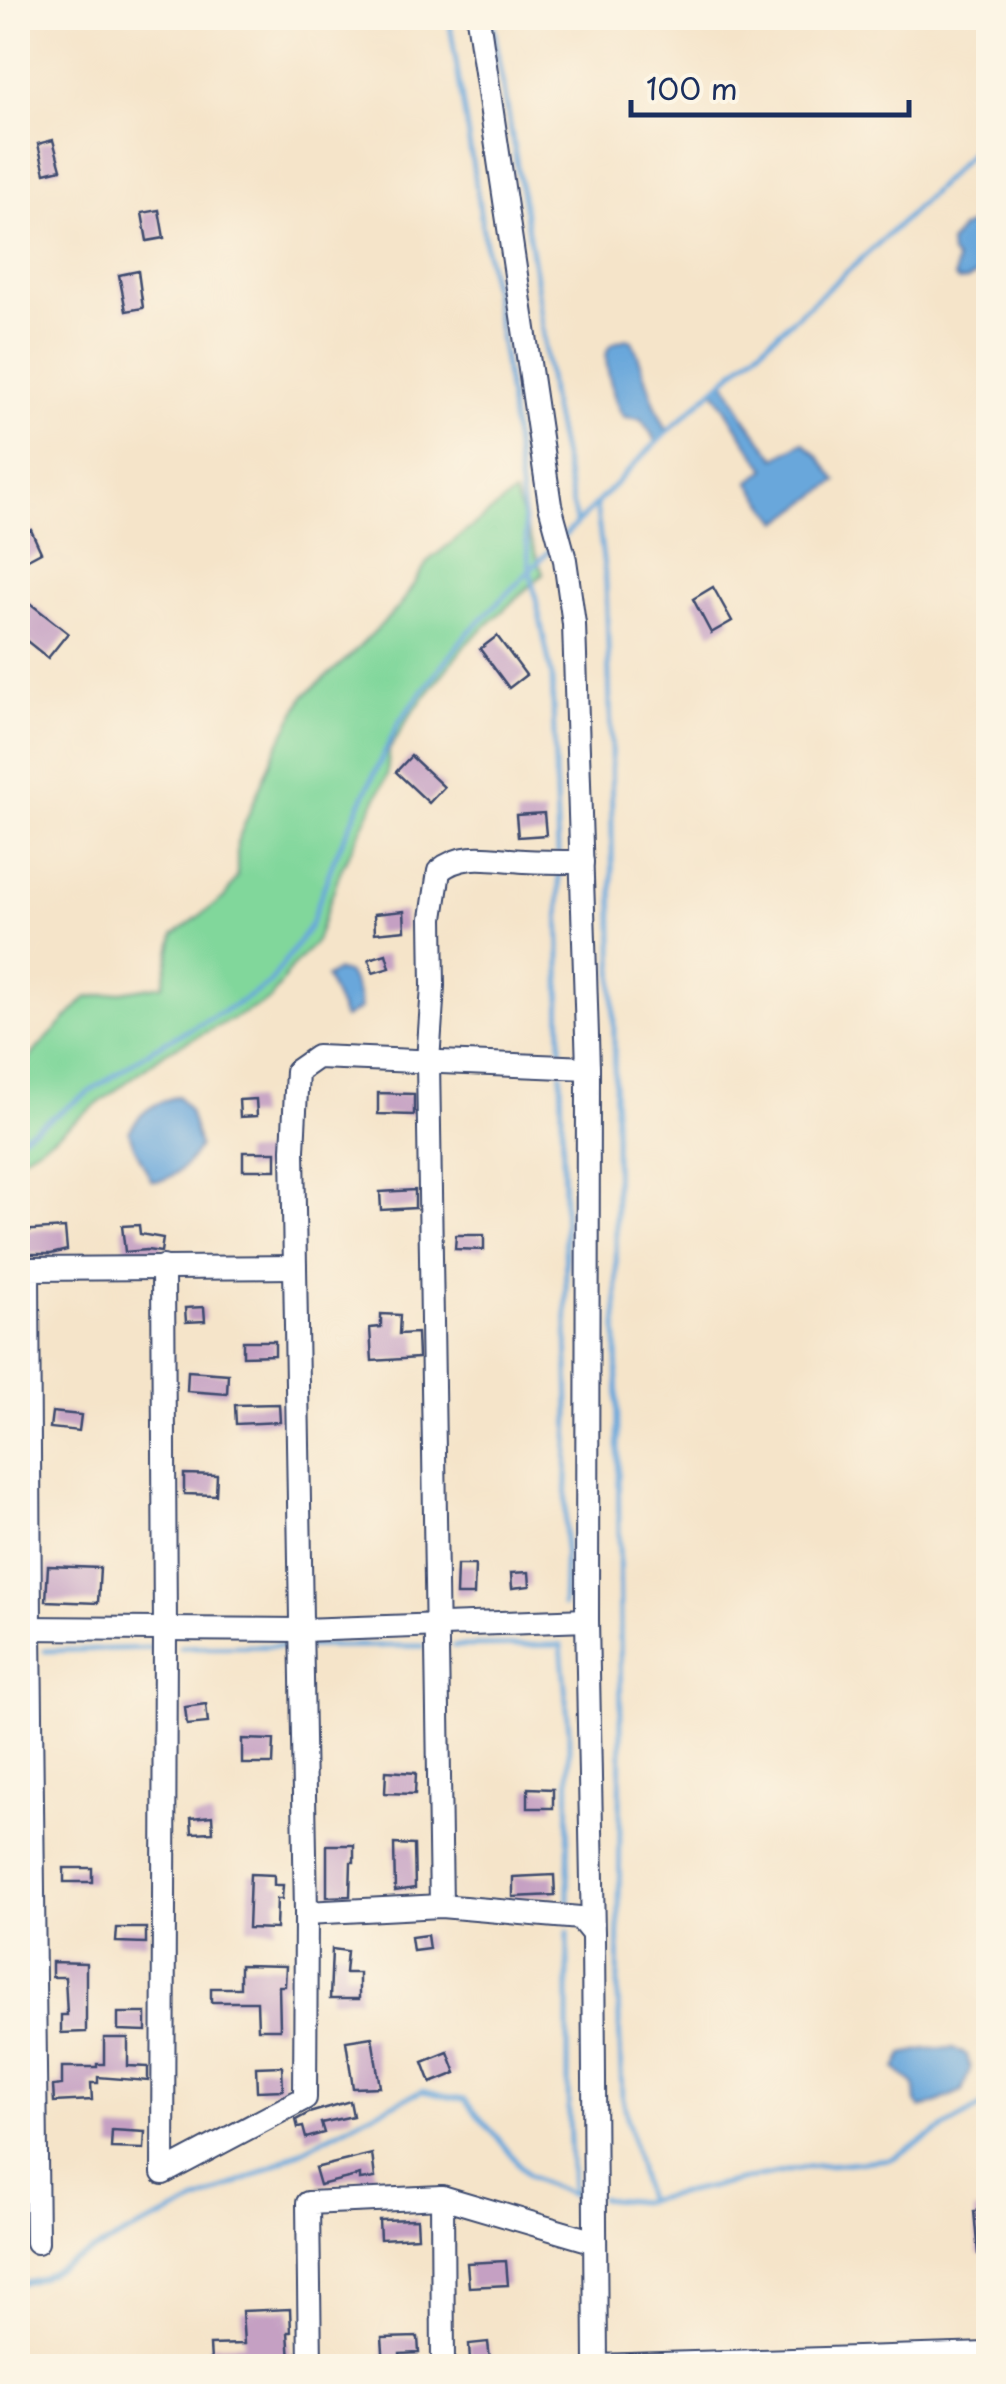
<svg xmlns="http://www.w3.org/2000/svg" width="1006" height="2384" font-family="'Playpen Sans',sans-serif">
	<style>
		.green { fill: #81d79b; stroke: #4e837c; stroke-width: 2.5 }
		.water { fill: #69a7db; stroke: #426b9c; stroke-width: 2.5 }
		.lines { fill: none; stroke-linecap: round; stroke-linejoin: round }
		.stream { stroke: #69a7db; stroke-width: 5 }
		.building { fill: #c5a0c3 }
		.minor-casing { stroke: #3c4a6e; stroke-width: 26 }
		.minor { stroke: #fff; stroke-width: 22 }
	</style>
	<rect width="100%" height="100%" fill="#fcf5e5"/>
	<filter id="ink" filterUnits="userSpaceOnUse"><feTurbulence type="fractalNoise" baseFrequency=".01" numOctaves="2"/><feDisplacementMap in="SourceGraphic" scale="20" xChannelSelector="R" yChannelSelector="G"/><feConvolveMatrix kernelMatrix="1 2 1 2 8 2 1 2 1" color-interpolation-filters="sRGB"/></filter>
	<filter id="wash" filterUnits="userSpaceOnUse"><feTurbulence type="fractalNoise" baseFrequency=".0048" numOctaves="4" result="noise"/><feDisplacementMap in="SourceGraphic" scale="40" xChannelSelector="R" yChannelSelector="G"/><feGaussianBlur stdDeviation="2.25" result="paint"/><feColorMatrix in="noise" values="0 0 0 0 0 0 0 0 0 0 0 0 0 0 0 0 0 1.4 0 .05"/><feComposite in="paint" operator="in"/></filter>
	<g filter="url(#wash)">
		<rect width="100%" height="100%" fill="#f5e4c9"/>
		<path class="green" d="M514 494 543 574 467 643 409 717 389 750 387 777 340 872 316 941 292 967 270 1000 166 1052 54 1137 18 1159V1073L38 1048 86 998 163 985 174 935 225 897 237 877V842L274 753 304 696 349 657 401 605 428 561Z"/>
		<g class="water">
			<path d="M976 221 988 230V268L967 280 958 281 955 277 956 260 951 254 950 243 961 229Z"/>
			<path d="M626 339 632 341C646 370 651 403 668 432L657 442 641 419C639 419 626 417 625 417 616 412 604 362 607 352 609 343 618 342 626 339Z"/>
			<path d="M725 380 747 421 776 458 803 442 818 456 837 481 779 522 749 482 766 469 745 440 714 390Z"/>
			<path d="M337 971 347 973C354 983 360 996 360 1009L344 1018 326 977Z"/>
			<path d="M178 1096 189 1111 199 1146C190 1163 172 1182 152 1181L134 1146 129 1132C141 1110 155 1103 178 1096Z"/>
			<path d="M953 2048 967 2055 970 2069 962 2091 921 2109 916 2102 915 2085 896 2069 903 2054 926 2049Z"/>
		</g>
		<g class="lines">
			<g class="stream">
				<path d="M449 18 506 374 530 570 552 677 558 853"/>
				<path d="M492 18 536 278 551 400 576 522"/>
				<path d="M596 504 606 583 611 736 621 1733 618 1996 622 2094 646 2200"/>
				<path d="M564 536C602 499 638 459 677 423 780 326 895 239 988 133"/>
				<path d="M559 869 561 1058"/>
				<path d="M561 1074 569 1412 563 1605"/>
				<path d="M18 1138 53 1117 154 1048 237 1004 269 984 310 926 334 859 399 722 464 637 553 547"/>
				<path d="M308 1646H423"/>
				<path d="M454 1646 561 1645 569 1731 568 1901"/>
				<path d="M180 1647 297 1646"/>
				<path d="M45 1651 150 1648"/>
				<path d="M568 1932V2090L572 2194"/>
				<path d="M601 2198 639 2202 806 2167 891 2159 988 2103"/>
				<path d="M18 2285 40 2278 131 2232 256 2175 369 2115 422 2091 464 2100 497 2137 528 2176 572 2195 590 2197"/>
			</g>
		</g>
		<g id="blocks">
			<g class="building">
				<path d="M53 140 61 169 45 173 38 144Z"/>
				<path d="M159 210 164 238 147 241 142 213Z"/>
				<path d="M138 271 143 308 126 311 119 275Z"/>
				<path d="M31 530 41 552 24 561 18 547V536Z"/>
				<path d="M713 587 732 621 711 633 693 599Z"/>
				<path d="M27 601 68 633 48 658 18 634V613Z"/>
				<path d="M497 636 526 675 509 688 480 649Z"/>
				<path d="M411 756 444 787 429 803 396 772Z"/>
				<path d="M544 813 546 835 518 837 516 815Z"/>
				<path d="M404 911 405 930 375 933 374 914Z"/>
				<path d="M386 954 390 968 373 973 369 959Z"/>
				<path d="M378 1093 414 1094V1115L378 1114Z"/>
				<path d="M256 1099 257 1116 240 1117 239 1100Z"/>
				<rect x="243" y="1152" width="33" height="18"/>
				<path d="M415 1190V1208L381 1210 380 1192Z"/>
				<path d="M139 1225 140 1234 163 1238 161 1252 147 1250 125 1252 122 1226Z"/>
				<path d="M65 1228 67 1250 51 1254H27L18 1259V1231Z"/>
				<path d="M456 1235H484V1250L455 1249Z"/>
				<path d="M204 1307 205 1321 186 1322 185 1308Z"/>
				<path d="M381 1314 400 1315 399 1334 417 1333 418 1358 372 1361 370 1328 381 1327Z"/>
				<path d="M243 1341H275V1355L243 1356Z"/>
				<path d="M188 1371 228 1374 227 1394 187 1391Z"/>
				<path d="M279 1404 280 1422 236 1424 235 1405Z"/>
				<path d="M52 1412 81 1415 79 1431 50 1428Z"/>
				<path d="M184 1474 217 1475 216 1495 184 1494Z"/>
				<path d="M457 1565H475L474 1595H456Z"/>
				<path d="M48 1566 100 1568 98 1603 46 1601Z"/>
				<path d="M529 1572 530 1586 512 1588 511 1573Z"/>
				<path d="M206 1704 208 1723 187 1725 185 1707Z"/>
				<path d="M242 1739 274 1740 273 1764H242Z"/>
				<path d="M386 1771 416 1773 415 1794 385 1793Z"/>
				<path d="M528 1788 553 1789V1808H528Z"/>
				<path d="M212 1816 213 1832 192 1833 191 1818Z"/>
				<path d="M394 1844 414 1845 415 1888 395 1891Z"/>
				<path d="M327 1845H354V1862H351L350 1896 327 1897Z"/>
				<rect x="64" y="1868" width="28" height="14"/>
				<path d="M250 1874 274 1875V1885H283L282 1899H277L276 1929 248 1928Z"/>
				<path d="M554 1875 555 1895 513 1897V1877Z"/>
				<path d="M117 1928H146V1943L116 1942Z"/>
				<path d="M427 1935 429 1949 413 1951 411 1937Z"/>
				<path d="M332 1949 347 1951 345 1973H359V1999H330Z"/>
				<path d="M52 1962 86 1963V2032L61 2033V2015H67L65 1977H52Z"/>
				<path d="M240 1965 286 1966 285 1986H279L280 2029H258L257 2002H211V1988H240Z"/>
				<path d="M118 2013H146V2031L118 2030Z"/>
				<path d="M372 2037 380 2087 353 2088 346 2041Z"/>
				<path d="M104 2038H128V2066L148 2067V2081L98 2077V2083H91L92 2100 54 2102 53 2086 62 2085V2067H97V2064H104Z"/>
				<path d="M448 2052 456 2073 431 2083 423 2062Z"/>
				<path d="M282 2066 283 2090 257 2091 256 2067Z"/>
				<path d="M350 2101 353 2116 321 2123 324 2133 306 2138 303 2127 298 2128 296 2120 309 2113Z"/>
				<path d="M112 2130 145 2132 144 2149 111 2148Z"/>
				<path d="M372 2154 375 2178 360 2180V2175L320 2185 315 2168Z"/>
				<path d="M988 2209V2253L978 2254 974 2211Z"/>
				<path d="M417 2219 418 2237 380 2239 379 2220Z"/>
				<path d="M506 2261 508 2285 469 2287 467 2263Z"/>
				<path d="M290 2309 291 2332H288L290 2361 249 2363V2359L211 2361 210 2345 244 2344 242 2311Z"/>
				<path d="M418 2337 419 2353 400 2354V2366H384L382 2338Z"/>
				<path d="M488 2342 490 2360 470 2362 469 2344Z"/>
			</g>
		</g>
	</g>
	<g filter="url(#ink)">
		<use href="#blocks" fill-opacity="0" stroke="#3c4a6e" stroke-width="2.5"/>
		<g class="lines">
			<g class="minor-casing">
				<g id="minor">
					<path d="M478 18 550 505 565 560 574 624 588 1068 587 1620 593 1934 596 2366"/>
					<path d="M163 1267 165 1630 163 2173 305 2098 306 1913 293 1150 297 1071 317 1057 588 1068"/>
					<path d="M18 1628 301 1630 587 1620"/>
					<path d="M441 1906 428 1062 433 986 432 918 439 871C463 850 495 860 524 861 543 862 563 862 582 862"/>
					<path d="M306 1913 441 1906 580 1918 593 1934"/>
					<path d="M442 2197 443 2366"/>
					<path d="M37 2242 30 1628 28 1269 295 1267"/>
					<path d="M310 2366 308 2203 442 2197 595 2242"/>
					<path d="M596 2366 988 2354"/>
				</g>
			</g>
			<use href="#minor" class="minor"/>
		</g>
	</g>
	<rect width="1006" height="2384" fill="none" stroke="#fcf5e5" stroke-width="60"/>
	<path d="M631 100v15h278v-15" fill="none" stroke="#1b2f5e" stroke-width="5"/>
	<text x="646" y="100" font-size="30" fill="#1b2f5e" stroke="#fcf5e5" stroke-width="8" paint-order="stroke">100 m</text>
</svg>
